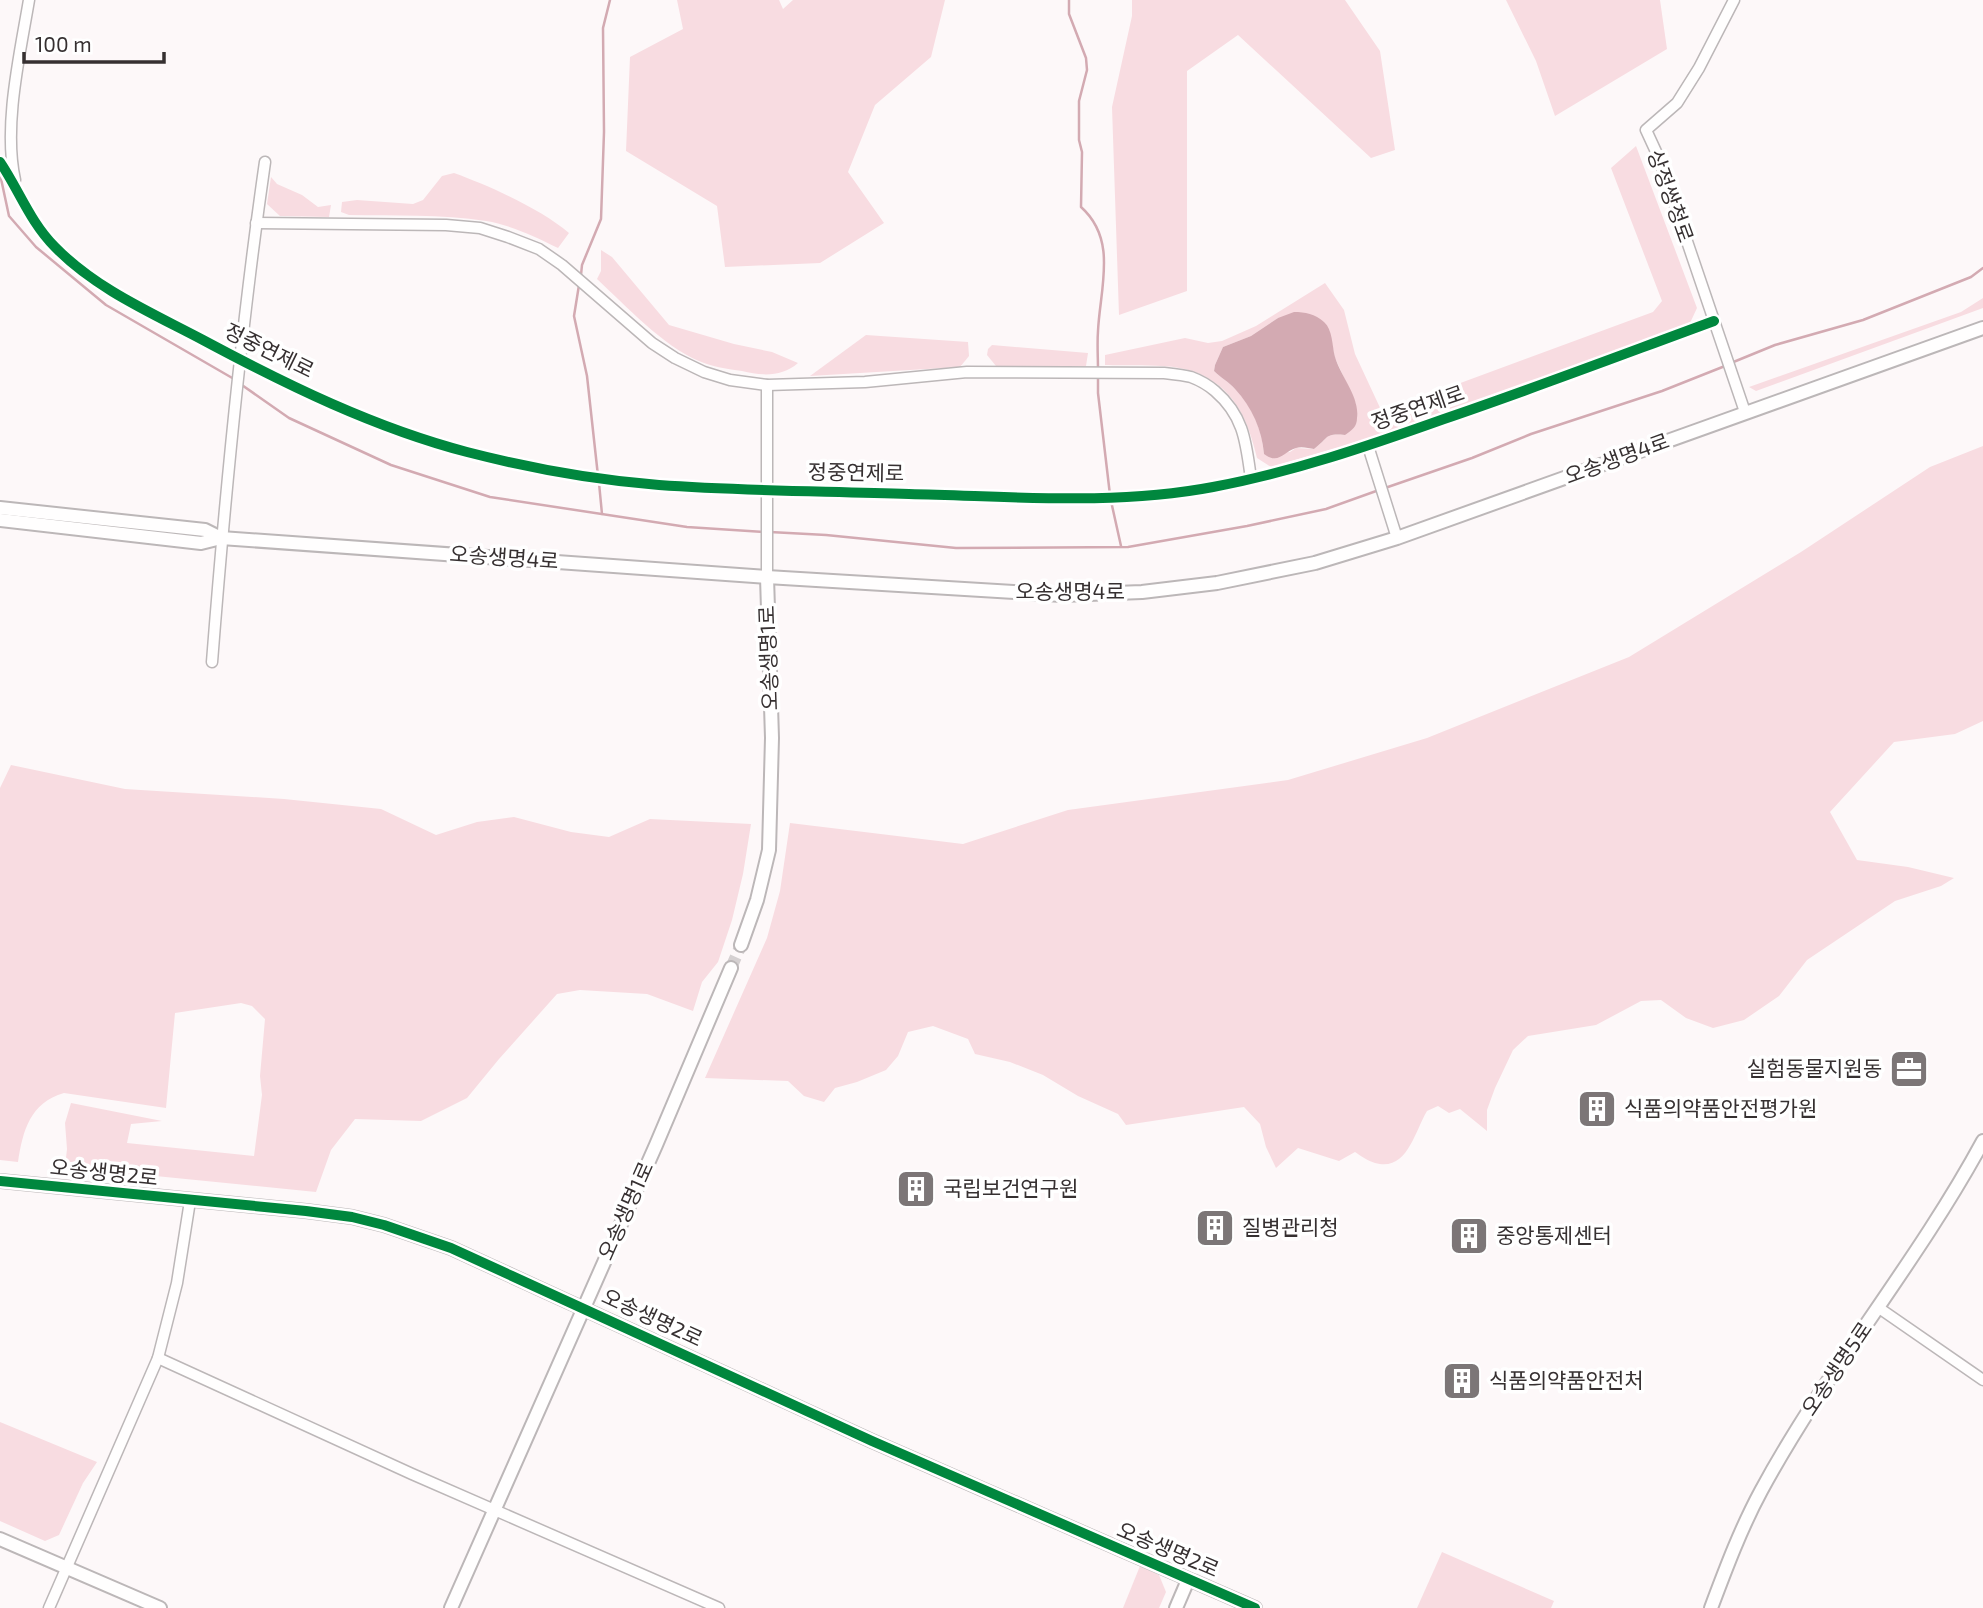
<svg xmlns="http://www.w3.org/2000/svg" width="1983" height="1608" font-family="'Exo 2','Noto Sans KR',sans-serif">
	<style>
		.green { fill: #f8dce1; fill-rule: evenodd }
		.water { fill: #d3aab2 }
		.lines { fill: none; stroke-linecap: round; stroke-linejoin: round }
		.stream { stroke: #d3aab2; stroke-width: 2.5 }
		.tertiary-tunnel { stroke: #d5d0d1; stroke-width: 12; stroke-dasharray: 12 6; stroke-linecap: butt }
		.minor-casing { stroke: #bcb7b8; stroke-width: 13 }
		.tertiary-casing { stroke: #bcb7b8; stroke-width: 16 }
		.secondary-casing { stroke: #bcb7b8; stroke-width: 16 }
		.minor { stroke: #fffefe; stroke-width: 10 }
		.tertiary { stroke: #fffefe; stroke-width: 12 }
		.secondary { stroke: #fffefe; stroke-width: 12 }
		.cycleway-casing { stroke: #fff; stroke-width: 15 }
		.cycleway { stroke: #00873e; stroke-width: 10 }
		.labels { text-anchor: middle; stroke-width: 7; stroke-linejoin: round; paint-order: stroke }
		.street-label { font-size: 21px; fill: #363031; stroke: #fff }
		.poi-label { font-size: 21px; fill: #363031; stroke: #fff; text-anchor: start }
	</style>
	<rect width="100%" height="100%" fill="#fdf8f9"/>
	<g class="green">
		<path d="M677 0H779L783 9 793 0H945L931 57 875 105 848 172 884 223 820 263 725 267 717 206 626 151 630 57 683 29Z"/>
		<path d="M1132 0H1345L1380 51 1395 150 1371 158 1238 35 1187 71V291L1119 315 1112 107 1132 16Z"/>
		<path d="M1506 0H1660L1667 49 1555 116 1536 61Z"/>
		<path d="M1636 146 1697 308 1690 323 1389 433 1271 467 1257 458C1248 419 1233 385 1192 371 1168 363 1130 366 1105 365V355L1185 338 1208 343 1222 341 1256 326 1325 283 1344 310 1355 354 1382 412 1653 312 1662 301 1611 168ZM1278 318 1329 329 1335 358 1356 404 1345 435C1324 433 1329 438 1314 449L1296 448 1290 452 1264 454C1262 430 1253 407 1235 389 1229 382 1221 378 1214 371L1215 365 1223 347 1251 336Z"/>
		<path d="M454 173C490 186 541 209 569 233L558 248C536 237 511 225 486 221 441 214 394 216 349 215L341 212 342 202 357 200 413 204 423 200 442 176Z"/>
		<path d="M271 177 277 184 302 195 318 207 331 205 329 217 280 216 267 204Z"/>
		<path d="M601 250 612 257 669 325 734 344 772 352 798 363C782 377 762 376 742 371 728 369 712 367 699 361 663 346 626 306 597 279L601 271Z"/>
		<path d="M1983 298V308L1756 391 1749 387 1961 312Z"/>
		<path d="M866 335 968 342 969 356 960 367 810 376Z"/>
		<path d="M992 345 1088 353 1086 366H996L987 355 988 349Z"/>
		<path d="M1983 446V721L1955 734 1894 742 1830 812 1857 860 1908 867 1954 878 1941 886 1895 901 1807 960 1779 996 1744 1020 1713 1028 1686 1018 1661 1000 1641 1001 1596 1025 1528 1036 1513 1050 1495 1088 1487 1110V1131L1460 1109 1449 1113 1438 1106 1427 1111C1414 1133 1407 1172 1375 1163 1368 1161 1361 1156 1355 1152L1339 1161 1298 1148 1276 1168 1266 1147 1260 1124 1244 1107 1126 1125 1118 1114 1078 1096 1043 1075 1010 1062 975 1054 968 1039 933 1026 908 1032 898 1056 886 1070 857 1082 835 1088 824 1102 804 1096 788 1081 705 1078 767 938 780 891 790 823 963 844 1068 810 1288 780 1427 738 1629 657 1801 552 1930 467Z"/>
		<path d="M11 765 125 789 284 799 381 809 436 835 477 822 514 817 571 832 609 837 650 819 751 824 743 874 732 920 718 962 702 982 693 1011 647 994 580 990 557 994 499 1059 467 1098 421 1121 355 1119 331 1150 316 1192 65 1167 67 1149 65 1123 71 1103 162 1121 131 1124 127 1143 254 1156 262 1095 260 1076 265 1019 252 1006 241 1003 175 1013 166 1108 64 1093C30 1103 23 1130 18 1162L0 1160V788Z"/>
		<path d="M0 1422 97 1462 83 1483 59 1535 45 1541 0 1521Z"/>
		<path d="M1442 1552 1554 1601 1551 1608H1417Z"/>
		<path d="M1140 1566 1159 1575 1166 1592 1159 1608H1123Z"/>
	</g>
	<path class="water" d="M1294 312C1305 312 1315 314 1324 322 1333 330 1332 346 1335 357 1341 377 1360 397 1357 418 1357 427 1352 430 1345 435 1324 433 1329 438 1314 449 1309 448 1301 446 1296 448 1283 452 1279 465 1264 454 1262 430 1252 407 1235 389 1229 382 1221 378 1214 371L1215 365 1223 347 1251 336 1278 318Z"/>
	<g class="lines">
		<g class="stream">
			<path d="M1069 0V14L1086 58 1087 70 1079 101V140L1082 152 1081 207C1118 240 1100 288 1098 331 1097 344 1098 357 1098 370"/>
			<path d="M0 174 9 216 36 247 106 305 234 379"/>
			<path d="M581 275 582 265 601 219 604 132 603 28 610 0"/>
			<path d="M579 285 574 316 587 376 598 476"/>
			<path d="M1731 363 1775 345 1863 320 1971 277 1983 268"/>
			<path d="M1098 376V393L1110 495"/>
			<path d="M239 383 289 418 391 465 490 497 687 527 764 532"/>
			<path d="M599 483 602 514"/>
			<path d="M1385 488 1472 458 1531 434 1662 391 1725 366"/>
			<path d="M1111 501 1121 546"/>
			<path d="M770 532 826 535 956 548 1128 547 1247 526 1326 509 1379 490"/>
		</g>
		<path class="tertiary-tunnel" d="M731 968 741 945"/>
		<g class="minor-casing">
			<g id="minor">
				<path d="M1734 0 1699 68 1677 103 1646 130 1658 156 1745 412"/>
				<path d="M0 162C19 190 30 222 55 247 96 289 152 313 203 340 287 385 375 428 467 452 529 468 594 480 659 485 742 491 825 491 909 494 1010 496 1113 506 1213 487 1293 472 1368 446 1444 419 1535 388 1624 354 1714 321"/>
				<path d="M15 180C3 126 20 54 29 0"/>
				<path d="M256 223 446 225 480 228 508 237 539 249 562 265 652 343 675 358 704 372 730 380 767 385 865 382 967 372 1164 373C1173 374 1183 375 1191 377 1199 380 1208 385 1215 391 1244 416 1246 442 1251 479"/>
				<path d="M1368 446 1397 538"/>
				<path d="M767 577V385"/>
				<path d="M212 662C225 495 241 328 265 162"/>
				<path d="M1879 1308 1983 1380"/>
				<path d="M158 1358 412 1474 719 1608"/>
				<path d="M49 1608 158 1358 177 1283 190 1201"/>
			</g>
		</g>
		<g class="tertiary-casing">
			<g id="tertiary">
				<path d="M221 538 767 577 1062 595 1142 592 1217 583 1315 563 1397 538 1983 328"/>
				<path d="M741 945 757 900 769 850 772 738 767 577"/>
				<path d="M0 1181 306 1211 352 1217 384 1225 451 1248 872 1441 1255 1608"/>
				<path d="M0 1539 160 1608"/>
				<path d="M451 1608 656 1145 731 968"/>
				<path d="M1176 1608 1188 1580"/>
				<path d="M1711 1608C1726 1568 1741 1528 1761 1491 1827 1369 1917 1263 1983 1141"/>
			</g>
		</g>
		<g class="secondary-casing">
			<g id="secondary">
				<path d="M0 508 205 530 221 538"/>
				<path d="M0 520 201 543 221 538"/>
			</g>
		</g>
		<use href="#minor" class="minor"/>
		<use href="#tertiary" class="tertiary"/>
		<use href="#secondary" class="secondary"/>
		<g class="cycleway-casing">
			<g id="cycleway">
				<path d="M0 162C19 190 30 222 55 247 96 289 152 313 203 340 287 385 375 428 467 452 529 468 594 480 659 485 742 491 825 491 909 494 1010 496 1113 506 1213 487 1293 472 1368 446 1444 419 1535 388 1624 354 1714 321"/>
				<path d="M0 1181 306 1211 352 1217 384 1225 451 1248 872 1441 1255 1608"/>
			</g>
		</g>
		<use href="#cycleway" class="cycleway"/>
	</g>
	<defs>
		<g id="office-square" transform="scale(2.0125)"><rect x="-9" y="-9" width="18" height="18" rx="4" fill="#7c7677" stroke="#fff"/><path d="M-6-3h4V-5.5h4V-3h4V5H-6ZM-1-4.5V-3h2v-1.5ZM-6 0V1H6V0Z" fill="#fff"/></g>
		<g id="building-square" transform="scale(2.0125)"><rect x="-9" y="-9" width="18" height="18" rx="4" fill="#7c7677" stroke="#fff"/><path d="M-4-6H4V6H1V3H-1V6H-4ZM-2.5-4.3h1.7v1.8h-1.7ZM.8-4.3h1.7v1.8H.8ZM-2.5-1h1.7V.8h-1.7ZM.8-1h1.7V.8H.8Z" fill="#fff"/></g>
	</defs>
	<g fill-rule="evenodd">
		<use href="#office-square" x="1909" y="1069"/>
		<use href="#building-square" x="1597" y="1109"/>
		<use href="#building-square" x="916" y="1189"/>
		<use href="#building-square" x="1215" y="1228"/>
		<use href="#building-square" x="1469" y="1236"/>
		<use href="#building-square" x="1462" y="1381"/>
	</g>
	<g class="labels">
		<g class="street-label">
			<text transform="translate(1670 196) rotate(70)" y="7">상정쌍청로</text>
			<text transform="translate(269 351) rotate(26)" y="7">정중연제로</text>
			<text transform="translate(1418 408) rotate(-19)" y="7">정중연제로</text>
			<text transform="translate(1617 459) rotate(-20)" y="7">오송생명4로</text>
			<text transform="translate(856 473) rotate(1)" y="7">정중연제로</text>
			<text transform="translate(504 558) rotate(4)" y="7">오송생명4로</text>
			<text x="1070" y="599">오송생명4로</text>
			<text transform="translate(769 658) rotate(-92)" y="7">오송생명1로</text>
			<text transform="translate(104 1173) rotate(6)" y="7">오송생명2로</text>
			<text transform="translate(626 1211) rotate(-66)" y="7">오송생명1로</text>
			<text transform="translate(652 1318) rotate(25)" y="7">오송생명2로</text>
			<text transform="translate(1837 1369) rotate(-56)" y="7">오송생명5로</text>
			<text transform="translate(1168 1550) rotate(23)" y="7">오송생명2로</text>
		</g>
		<g class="poi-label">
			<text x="1882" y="1076" text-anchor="end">실험동물지원동</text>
			<text x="1624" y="1116">식품의약품안전평가원</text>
			<text x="943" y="1196">국립보건연구원</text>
			<text x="1242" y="1235">질병관리청</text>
			<text x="1496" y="1243">중앙통제센터</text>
			<text x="1489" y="1388">식품의약품안전처</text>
		</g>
	</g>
	<path d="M24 52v10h140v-10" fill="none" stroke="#363031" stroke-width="3.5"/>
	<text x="35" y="52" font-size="21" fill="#363031" stroke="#ffffff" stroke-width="5" paint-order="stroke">100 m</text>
</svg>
